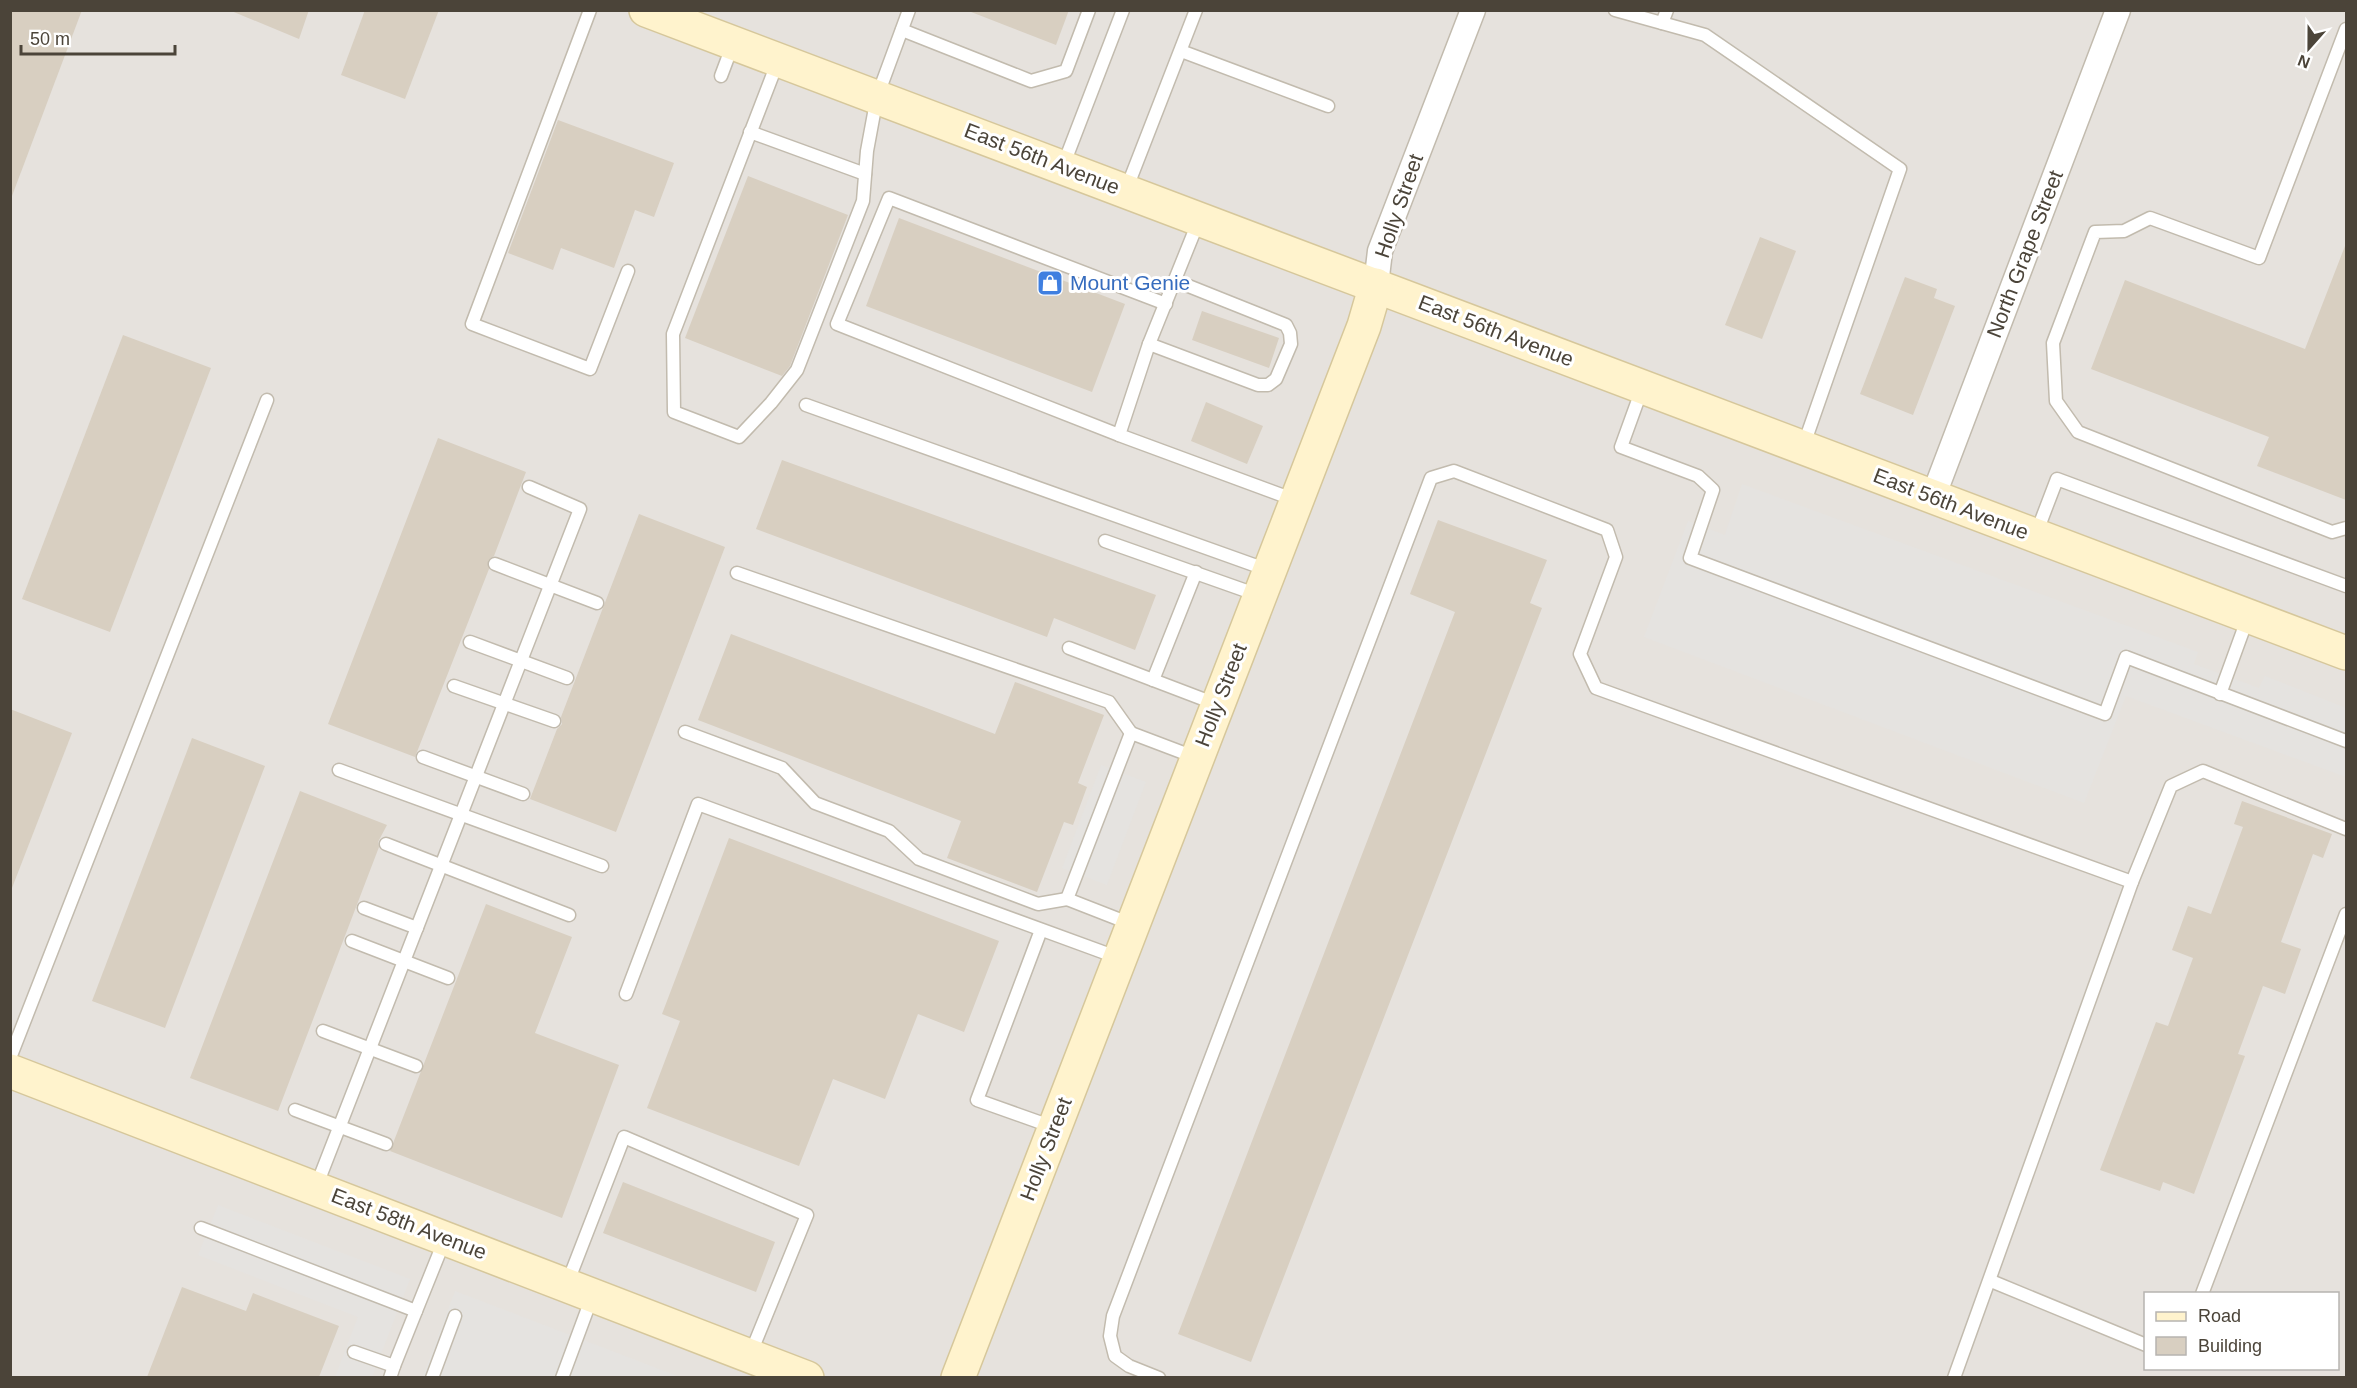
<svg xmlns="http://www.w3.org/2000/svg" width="2357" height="1388" font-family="Arial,sans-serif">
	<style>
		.industrial { fill: #e6e2dd; fill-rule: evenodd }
		.parking { fill: #e5e3e0 }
		.building { fill: #d8cfc1 }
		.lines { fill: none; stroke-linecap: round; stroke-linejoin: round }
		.lane-casing { stroke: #c2bbae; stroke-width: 15 }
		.street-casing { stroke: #c2bbae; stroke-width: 27 }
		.secondary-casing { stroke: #d6c79b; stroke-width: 36 }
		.lane { stroke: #fff; stroke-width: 12 }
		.street { stroke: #fff; stroke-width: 24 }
		.secondary { stroke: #fff3cd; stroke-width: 33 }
		.labels { text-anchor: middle; stroke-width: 6; stroke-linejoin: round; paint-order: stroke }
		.street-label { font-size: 21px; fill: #4b4439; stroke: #fff }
		.shop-label { font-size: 21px; fill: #366cbe; stroke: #fff; text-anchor: start }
	</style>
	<rect width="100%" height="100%" fill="#f6f3ec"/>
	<path class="industrial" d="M10 11H2346V1377H11ZM2146 1294H2338V1368H2146Z"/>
	<g class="parking">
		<path d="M1742 484 2198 652 2194 664 2259 688 2265 676 2346 708V777L2126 696 2084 803 1644 637 1688 521 1725 535Z"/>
		<path d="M1101 765 1146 782 1107 885 1062 868Z"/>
		<path d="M218 1205 410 1279 372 1377H335L358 1317 198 1255Z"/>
		<path d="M455 1291 680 1377 422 1378Z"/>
	</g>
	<g class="building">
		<path d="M10 10H82L12 196 10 195Z"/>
		<path d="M229 10H309L299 39Z"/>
		<path d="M365 10H439L405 99 341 75Z"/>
		<path d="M966 10H1069L1056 45Z"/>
		<path d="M558 120 674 163 654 217 635 210 614 268 561 248 553 270 508 253Z"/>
		<path d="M748 176 848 215 790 366 782 376 685 338Z"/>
		<path d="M899 218 1125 304 1092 392 866 306Z"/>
		<path d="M1760 237 1796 251 1762 339 1725 325Z"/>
		<path d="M2345 246 2346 500 2257 466 2269 437 2091 369 2125 280 2305 349Z"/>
		<path d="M1905 277 1937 289 1934 298 1955 306 1913 415 1860 394Z"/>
		<path d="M1202 311 1279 338 1269 368 1192 340Z"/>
		<path d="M123 335 211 368 110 632 22 599Z"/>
		<path d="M1206 402 1263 426 1247 464 1191 441Z"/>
		<path d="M438 438 526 472 494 556 488 561 489 569 415 757 328 724Z"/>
		<path d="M782 460 1156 595 1135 650 1054 618 1047 637 756 529Z"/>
		<path d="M639 514 725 547 616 832 530 799 557 729 562 724 561 717Z"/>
		<path d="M1438 520 1547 560 1530 603 1542 608 1251 1362 1178 1334 1455 612 1410 594Z"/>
		<path d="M731 634 995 734 1015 682 1104 715 1078 783 1087 787 1073 825 1064 822 1037 892 947 858 961 821 698 720Z"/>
		<path d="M10 709 72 733 12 888 10 887Z"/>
		<path d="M192 738 265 766 165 1028 92 1001Z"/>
		<path d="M300 791 387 825 378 842 379 847 278 1111 190 1078Z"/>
		<path d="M2242 801 2332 834 2323 858 2313 854 2281 942 2301 949 2285 994 2263 986 2238 1054 2245 1056 2194 1194 2163 1182 2160 1191 2100 1170 2156 1022 2168 1026 2193 958 2172 950 2188 906 2211 914 2243 827 2234 824Z"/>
		<path d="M729 838 999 941 964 1032 918 1014 885 1099 833 1079 799 1166 647 1108 680 1021 662 1014Z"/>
		<path d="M486 904 572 937 535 1033 619 1065 562 1218 390 1151Z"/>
		<path d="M623 1182 775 1242 756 1292 603 1233Z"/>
		<path d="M182 1287 246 1311 253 1293 339 1326 319 1377H147Z"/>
	</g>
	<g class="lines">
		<g class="lane-casing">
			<g id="lane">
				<path d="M590 10 472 324 590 369 628 271"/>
				<path d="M1615 10 1705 35 1900 169 1803 447"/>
				<path d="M1662 23 1667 10"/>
				<path d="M2346 29 2259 258 2150 218 2124 231 2095 232 2053 343 2056 401 2078 432 2332 532 2346 528"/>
				<path d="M902 30 1031 81 1066 71 1089 10"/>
				<path d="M1181 51 1328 106"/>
				<path d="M778 61 673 334 674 412 739 437 771 403 797 370 863 201 867 151 877 97 909 10"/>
				<path d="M721 76 733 44"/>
				<path d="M750 132 865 174"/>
				<path d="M1063 166 1123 10"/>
				<path d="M1126 190 1196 10"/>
				<path d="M1199 220 1149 344 1119 435 1295 500"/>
				<path d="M1149 344 1258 385H1268L1276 379 1291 344 1290 333 1286 325 1176 281"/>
				<path d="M1642 389 1621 447 1698 476 1713 490 1690 558 2105 714 2126 657 2346 741"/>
				<path d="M806 405 1268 570"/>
				<path d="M1119 435 837 324 889 198 1166 304"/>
				<path d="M2036 534 2057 479 2346 586"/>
				<path d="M1105 541 1258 595"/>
				<path d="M495 564 597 603"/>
				<path d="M737 573 1109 702 1131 733"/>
				<path d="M470 642 567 678"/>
				<path d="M1069 648 1216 704"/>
				<path d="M1153 680 1196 572"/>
				<path d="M454 686 554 721"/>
				<path d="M2220 694 2248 617"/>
				<path d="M685 732 782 768 815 803 889 831 919 859 1038 904 1067 899"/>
				<path d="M423 757 523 794"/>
				<path d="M339 770 602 866"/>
				<path d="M386 844 569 915"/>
				<path d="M364 908 417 928"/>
				<path d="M1131 924 1067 899 1131 733 1197 758"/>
				<path d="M1041 930 977 1100 1053 1127"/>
				<path d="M352 941 448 978"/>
				<path d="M626 994 698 804 1119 958"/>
				<path d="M323 1031 416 1066"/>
				<path d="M10 1058 267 400"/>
				<path d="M295 1110 386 1144"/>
				<path d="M316 1187 580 509 529 487"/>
				<path d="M201 1228 416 1311 445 1239"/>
				<path d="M1991 1281 2146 1345"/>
				<path d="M567 1284 624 1137 807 1215 750 1355"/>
				<path d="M2202 1294 2346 914"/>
				<path d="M354 1352 394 1366 416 1311"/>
				<path d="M390 1378 394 1366"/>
				<path d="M432 1378 455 1316"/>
				<path d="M562 1378 592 1297"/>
				<path d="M1159 1378 1129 1366 1115 1356 1110 1336 1113 1316 1431 478 1454 471 1607 530 1616 557 1580 654 1596 688 2132 882"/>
				<path d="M1954 1378 2132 882 2171 786 2203 771 2346 829"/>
			</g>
		</g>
		<g class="street-casing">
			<g id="street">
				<path d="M1376 285 1380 251 1473 10"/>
				<path d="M1933 497 2118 10"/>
			</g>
		</g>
		<g class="secondary-casing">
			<g id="secondary">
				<path d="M646 10 2346 653"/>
				<path d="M10 1071 807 1378"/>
				<path d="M958 1378 1364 326 1376 285"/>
			</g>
		</g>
		<use href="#lane" class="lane"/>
		<use href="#street" class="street"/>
		<use href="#secondary" class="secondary"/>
	</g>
	<defs>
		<g id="shop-square" transform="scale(1.35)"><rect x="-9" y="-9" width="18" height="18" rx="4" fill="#3f7fe0" stroke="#fff"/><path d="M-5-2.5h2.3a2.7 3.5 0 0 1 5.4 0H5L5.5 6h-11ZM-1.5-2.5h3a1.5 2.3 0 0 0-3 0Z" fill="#fff"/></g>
	</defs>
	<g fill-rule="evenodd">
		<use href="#shop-square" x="1050" y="283"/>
	</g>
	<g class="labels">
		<g class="street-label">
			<text transform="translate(1042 159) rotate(21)" y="7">East 56th Avenue</text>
			<text transform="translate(1399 206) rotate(-71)" y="7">Holly Street</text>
			<text transform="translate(2025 254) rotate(-69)" y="7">North Grape Street</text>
			<text transform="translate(1496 331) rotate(21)" y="7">East 56th Avenue</text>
			<text transform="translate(1951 504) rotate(21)" y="7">East 56th Avenue</text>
			<text transform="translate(1221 695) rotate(-69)" y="7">Holly Street</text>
			<text transform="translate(1046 1149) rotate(-69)" y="7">Holly Street</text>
			<text transform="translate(409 1224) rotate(21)" y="7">East 58th Avenue</text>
		</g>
		<g class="shop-label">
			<text x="1070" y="290">Mount Genie</text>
		</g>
	</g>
	<rect width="2357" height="1388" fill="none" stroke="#4b4439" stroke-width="24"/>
	<rect x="2144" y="1292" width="195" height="78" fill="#ffffff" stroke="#b7b4b0" stroke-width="1.5"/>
	<rect x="2156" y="1312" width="30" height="9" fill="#fff3cd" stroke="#b7b4b0" stroke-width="1.5"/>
	<text x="2198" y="1322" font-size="18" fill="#4b4439">Road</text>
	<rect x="2156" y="1337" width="30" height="18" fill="#d8cfc1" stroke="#b7b4b0" stroke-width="1.5"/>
	<text x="2198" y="1352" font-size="18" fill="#4b4439">Building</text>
	<g transform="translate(2309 48) rotate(201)" stroke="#ffffff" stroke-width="4.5" paint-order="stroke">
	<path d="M0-4.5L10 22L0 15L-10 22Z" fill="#4b4439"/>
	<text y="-9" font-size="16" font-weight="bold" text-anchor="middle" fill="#4b4439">N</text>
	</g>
	<path d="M21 45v9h154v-9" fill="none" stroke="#4b4439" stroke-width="3"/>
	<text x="30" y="45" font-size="18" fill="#4b4439" stroke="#ffffff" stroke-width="4.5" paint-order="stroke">50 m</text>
</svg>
